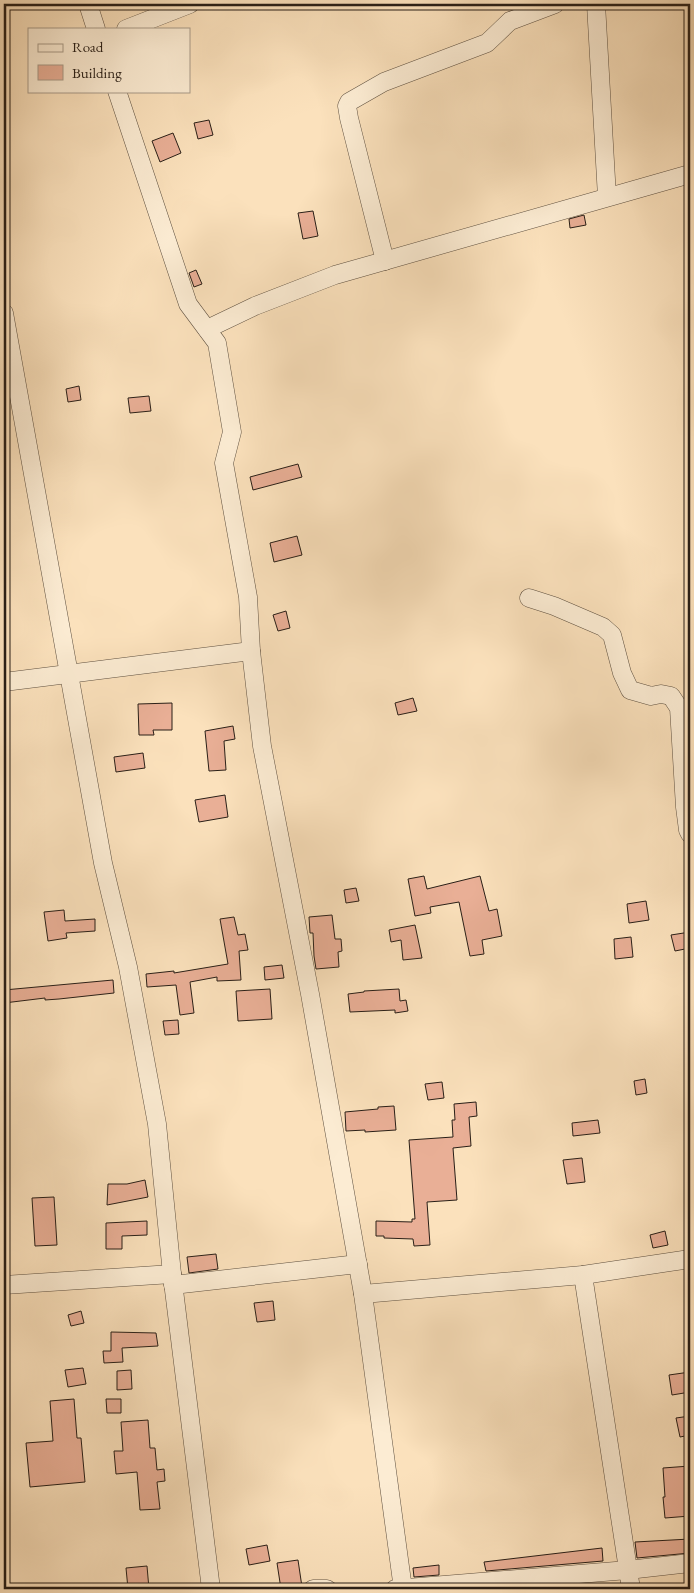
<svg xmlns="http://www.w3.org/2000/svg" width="694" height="1593" font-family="'EB Garamond',serif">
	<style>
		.building { fill: #e9af96; stroke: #291f17 }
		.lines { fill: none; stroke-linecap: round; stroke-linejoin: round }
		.minor-casing { stroke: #5e5040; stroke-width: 19 }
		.minor { stroke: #fcecd3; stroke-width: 18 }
	</style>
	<rect width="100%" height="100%" fill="#fbe1bc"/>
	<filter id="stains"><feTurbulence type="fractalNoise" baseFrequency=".004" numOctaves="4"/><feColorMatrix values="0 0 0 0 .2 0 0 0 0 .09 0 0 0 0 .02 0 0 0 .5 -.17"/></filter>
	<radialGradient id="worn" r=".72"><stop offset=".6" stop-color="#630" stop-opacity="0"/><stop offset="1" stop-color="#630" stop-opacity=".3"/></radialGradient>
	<g class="building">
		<path d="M209 120 213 135 198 139 194 123Z"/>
		<path d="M173 133 181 153 160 162 152 141Z"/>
		<path d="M313 211 318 236 303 239 298 213Z"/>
		<path d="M584 215 586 225 570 228 569 219Z"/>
		<path d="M196 270 202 284 194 287 189 273Z"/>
		<path d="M79 386 81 400 68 402 66 389Z"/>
		<path d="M149 396 151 411 130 413 128 398Z"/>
		<path d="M298 464 302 477 253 490 250 477Z"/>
		<path d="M297 536 302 555 274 562 270 543Z"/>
		<path d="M286 611 290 628 278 631 273 615Z"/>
		<path d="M413 698 417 711 398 715 395 703Z"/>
		<path d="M172 703V730H153L154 735H139L138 704Z"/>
		<path d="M233 726 235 739 224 741 226 770 209 771 205 731Z"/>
		<path d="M143 753 145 768 116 772 114 757Z"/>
		<path d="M225 795 228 817 199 822 195 800Z"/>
		<path d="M424 876 427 889 480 876 489 911 497 909 502 936 482 940 484 954 470 956 459 902 430 907 431 913 415 916 408 879Z"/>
		<path d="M356 888 359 901 346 903 344 890Z"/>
		<path d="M646 901 649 920 629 923 627 904Z"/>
		<path d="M64 910 65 921 95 919V931L66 933 67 938 48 941 44 912Z"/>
		<path d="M332 915 335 939H341L342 951 338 952 339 967 316 969 314 956 313 933H310L309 917Z"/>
		<path d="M234 917 238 935 245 934 248 950 239 951 241 980 217 981V977L190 982 194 1013 180 1015 176 985 147 987 146 974 174 971V973L228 964 220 919Z"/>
		<path d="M415 925 422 958 403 960 401 940 391 942 389 930Z"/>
		<path d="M690 932V948L675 951 671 935Z"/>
		<path d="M631 937 633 957 615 959 614 939Z"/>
		<path d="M282 965 284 978 265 980 264 967Z"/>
		<path d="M113 980 114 993 59 999 45 1000V998L4 1003V990Z"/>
		<path d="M270 989 272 1019 238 1021 236 991Z"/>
		<path d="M399 989 400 1001 406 1000 408 1011 395 1013V1010L350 1012 348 994 364 992V991Z"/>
		<path d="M178 1020 179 1034 165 1035 163 1021Z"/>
		<path d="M645 1079 647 1093 636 1095 634 1081Z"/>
		<path d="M442 1082 444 1098 428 1100 425 1084Z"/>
		<path d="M476 1102 477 1116 469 1117 471 1146 453 1148 457 1200 427 1202 430 1245 414 1246 413 1239 384 1238V1236H376V1221L412 1222V1219H415L409 1140 453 1137 452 1120H455L454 1104Z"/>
		<path d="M394 1106 396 1130 365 1132V1130L346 1131 345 1112 378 1109V1107Z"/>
		<path d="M598 1120 600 1133 573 1136 572 1123Z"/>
		<path d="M582 1158 585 1182 567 1184 563 1160Z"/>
		<path d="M145 1180 148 1197 107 1205 108 1184H127Z"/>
		<path d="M54 1197 57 1245 35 1246 32 1198Z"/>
		<path d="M147 1221V1235L122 1236V1249H106V1223Z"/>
		<path d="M665 1231 668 1245 653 1248 650 1235Z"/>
		<path d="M216 1254 218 1269 189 1273 187 1257Z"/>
		<path d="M273 1301 275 1320 257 1322 254 1303Z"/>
		<path d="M81 1311 84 1323 71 1326 68 1315Z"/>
		<path d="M111 1332 156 1333 158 1346 122 1348 123 1362 104 1363 103 1351H111Z"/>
		<path d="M83 1368 86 1384 68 1387 65 1370Z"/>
		<path d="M131 1370 132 1389 117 1390V1371Z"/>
		<path d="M690 1372V1392L672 1395 669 1375Z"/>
		<path d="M74 1399 77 1438H81L85 1482 30 1487 26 1443 53 1441 50 1401Z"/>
		<path d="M106 1399H121V1413H107Z"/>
		<path d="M690 1416V1435L680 1437 676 1418Z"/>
		<path d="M148 1420 150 1448H155L157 1470 164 1469 165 1481 157 1482 160 1509 140 1510 137 1472 116 1474 114 1451H123L121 1422Z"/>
		<path d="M690 1466V1516L665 1518 663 1497H665L663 1468Z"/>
		<path d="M690 1539V1553L637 1558 635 1542Z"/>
		<path d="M267 1545 270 1561 249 1565 246 1549Z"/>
		<path d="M602 1548 603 1561 486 1571 484 1562Z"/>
		<path d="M298 1560 302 1587 281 1589 277 1563Z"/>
		<path d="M439 1565V1575L414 1577 413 1568Z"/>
		<path d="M147 1566 149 1589H128L126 1568Z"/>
	</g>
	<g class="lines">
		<g class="minor-casing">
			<g id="minor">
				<path d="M88 4 96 29"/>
				<path d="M596 4 607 197"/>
				<path d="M126 29 190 4"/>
				<path d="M117 91 188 304 217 343 232 432 224 463 248 597 251 651 262 746 310 994 363 1294 403 1589"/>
				<path d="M385 261 349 118 347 106 349 102 384 82 487 43 510 21 555 4"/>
				<path d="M4 313 103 863 128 967 157 1124 172 1274 211 1589"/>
				<path d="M207 329 255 306 335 275 690 174"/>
				<path d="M529 598 554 606 603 627 612 635 622 673 630 690 651 696 661 694 671 696 679 708 685 807 688 830 690 834"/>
				<path d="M4 682 251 651"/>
				<path d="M583 1275 631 1589"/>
				<path d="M4 1285 172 1274"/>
				<path d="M173 1285 358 1264"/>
				<path d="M363 1294 583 1275 690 1259"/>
				<path d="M313 1589H327"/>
				<path d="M395 1589 628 1570 690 1563"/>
			</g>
		</g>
		<use href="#minor" class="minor"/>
	</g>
	<rect width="694" height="1593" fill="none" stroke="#fbe1bc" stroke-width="20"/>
	<rect x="5" y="5" width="684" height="1583" fill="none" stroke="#291f17" stroke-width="2.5"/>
	<rect x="10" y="10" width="674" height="1573" fill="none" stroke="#291f17"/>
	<rect x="28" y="28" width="162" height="65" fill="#fcecd3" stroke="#a89a88"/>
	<rect x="38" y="44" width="25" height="8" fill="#fcecd3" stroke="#a89a88"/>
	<text x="72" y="52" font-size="15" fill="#291f17">Road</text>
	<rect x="38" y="65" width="25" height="15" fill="#e9af96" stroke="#a89a88"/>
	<text x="72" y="78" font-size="15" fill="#291f17">Building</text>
	<rect width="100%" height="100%" filter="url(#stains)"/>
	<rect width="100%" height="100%" fill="url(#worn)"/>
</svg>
